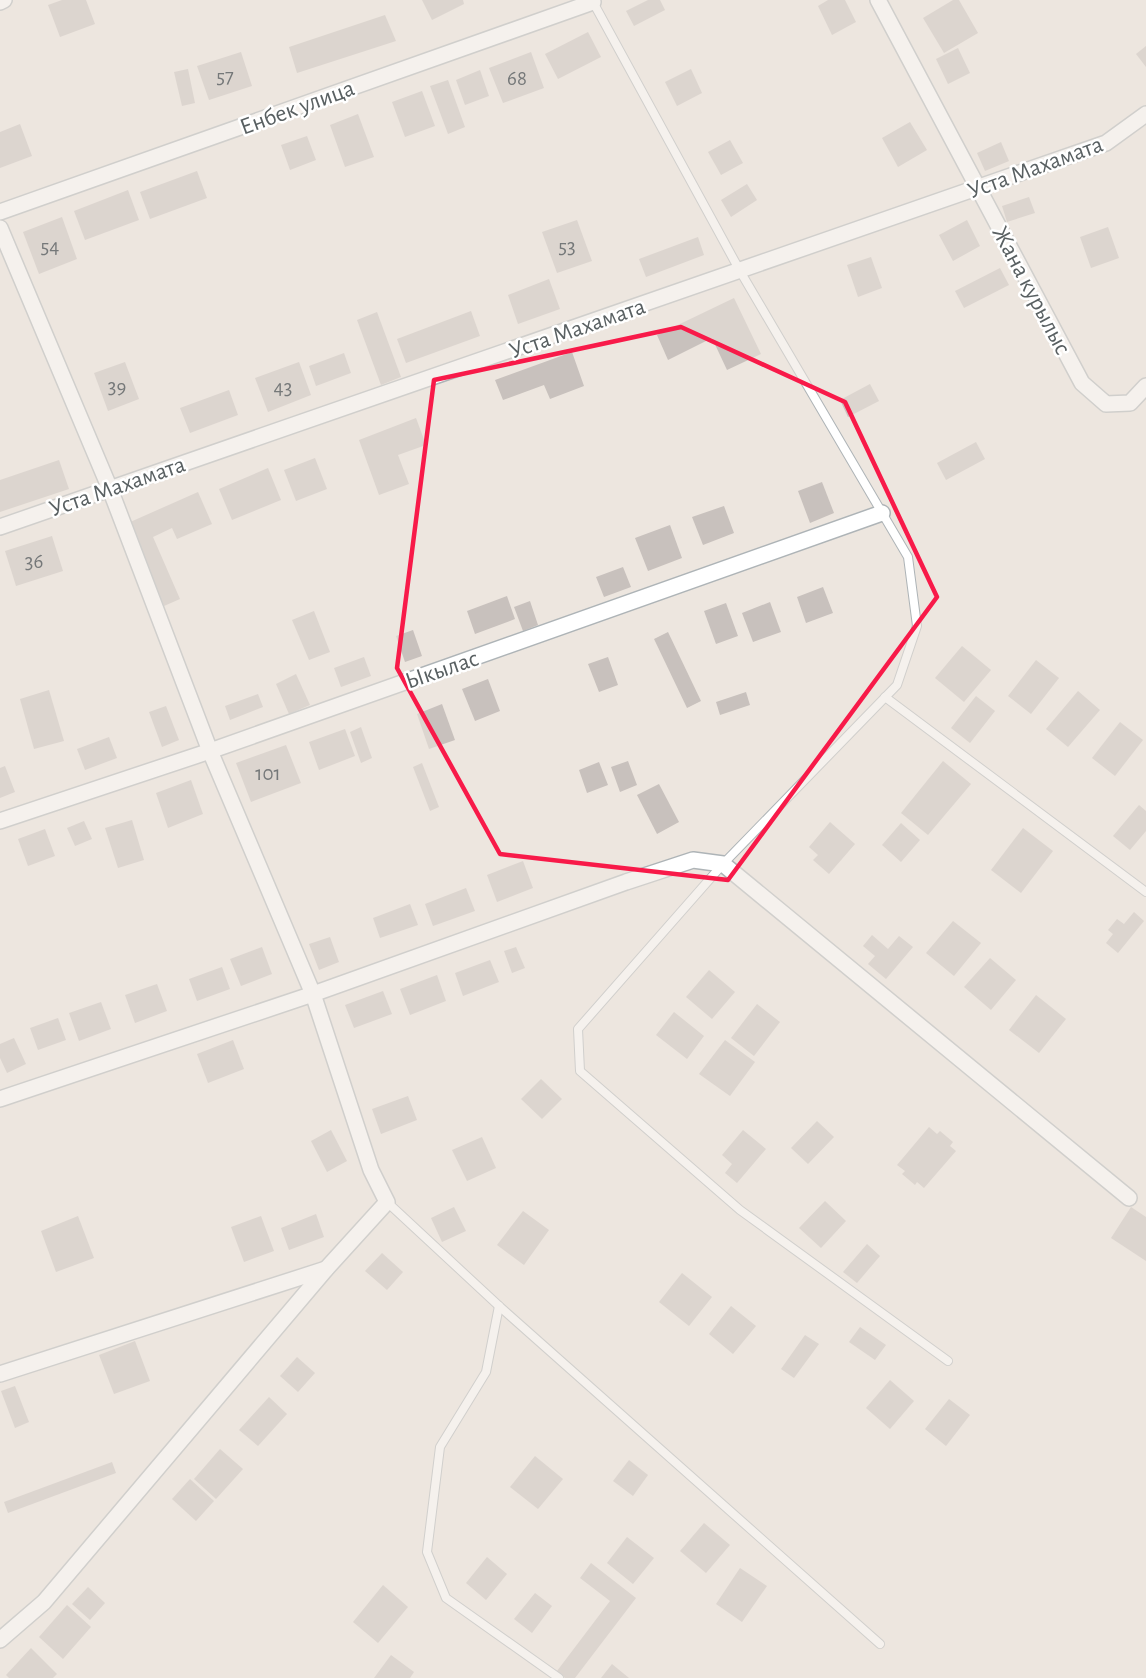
<svg xmlns="http://www.w3.org/2000/svg" width="1146" height="1678" font-family="'Alegreya Sans',sans-serif">
	<style>
		.building { fill: #c8c1bd }
		.lines { fill: none; stroke-linecap: round; stroke-linejoin: round }
		.lane-casing { stroke: #aeb4b7; stroke-width: 10 }
		.street-casing { stroke: #aeb4b7; stroke-width: 18 }
		.lane { stroke: #fff; stroke-width: 8 }
		.street { stroke: #fff; stroke-width: 15 }
		.marked { fill: none; stroke: #f81a49; stroke-width: 4.5; stroke-linejoin: round }
		.labels { text-anchor: middle; stroke-width: 5; stroke-linejoin: round; paint-order: stroke }
		.number-label { font-size: 21px; fill: #757879 }
		.street-label { font-size: 24px; fill: #596062; stroke: #fff }
	</style>
	<rect width="100%" height="100%" fill="#ede6df"/>
	<g class="building">
		<path d="M62 0H86L95 24 60 37 48 5Z"/>
		<path d="M422 0H463L464 4 432 20Z"/>
		<path d="M648 0H660L665 10 634 26 626 11Z"/>
		<path d="M828 0H845L856 22 832 35 818 6Z"/>
		<path d="M953 0H959L978 33 944 53 923 18Z"/>
		<path d="M385 15 396 41 297 73 289 47Z"/>
		<path d="M588 32 601 57 558 79 545 54Z"/>
		<path d="M1146 46V67L1136 54Z"/>
		<path d="M958 48 970 73 948 84 936 59Z"/>
		<path d="M241 52 252 86 209 100 197 66Z"/>
		<path d="M531 52 544 88 503 103 489 68Z"/>
		<path d="M188 69 195 103 182 106 174 72Z"/>
		<path d="M691 69 702 93 677 106 665 82Z"/>
		<path d="M480 70 489 96 465 105 456 80Z"/>
		<path d="M448 80 465 127 448 134 430 86Z"/>
		<path d="M422 91 435 126 405 137 392 102Z"/>
		<path d="M358 114 374 157 345 167 330 125Z"/>
		<path d="M910 122 927 150 898 167 882 138Z"/>
		<path d="M20 124 32 156 0 168V132Z"/>
		<path d="M307 136 316 160 290 170 281 145Z"/>
		<path d="M730 140 743 163 721 175 708 152Z"/>
		<path d="M1001 142 1009 161 985 171 977 153Z"/>
		<path d="M197 171 207 198 150 219 140 192Z"/>
		<path d="M747 184 757 200 731 217 721 200Z"/>
		<path d="M128 190 139 220 85 240 74 211Z"/>
		<path d="M1029 197 1035 213 1007 222 1002 206Z"/>
		<path d="M62 217 77 259 39 274 23 232Z"/>
		<path d="M577 220 592 261 557 273 542 232Z"/>
		<path d="M967 220 980 246 953 261 939 235Z"/>
		<path d="M1108 227 1119 258 1091 268 1080 237Z"/>
		<path d="M698 237 704 255 646 277 639 259Z"/>
		<path d="M871 257 882 288 858 297 847 265Z"/>
		<path d="M1000 268 1009 285 964 308 955 291Z"/>
		<path d="M549 279 560 309 518 324 508 295Z"/>
		<path d="M734 298 761 354 727 370 712 338 668 360 657 335Z"/>
		<path d="M471 311 480 336 406 363 397 339Z"/>
		<path d="M377 312 401 377 381 385 357 320Z"/>
		<path d="M572 352 584 386 550 399 544 385 503 400 495 380Z"/>
		<path d="M344 353 351 373 316 386 309 366Z"/>
		<path d="M125 362 139 399 108 411 94 373Z"/>
		<path d="M299 362 311 395 268 412 255 378Z"/>
		<path d="M870 384 879 401 848 417 840 400Z"/>
		<path d="M229 390 238 415 190 433 180 408Z"/>
		<path d="M416 418 426 445 398 455 409 484 379 495 359 440Z"/>
		<path d="M976 442 985 459 946 480 937 463Z"/>
		<path d="M315 458 327 489 296 501 284 470Z"/>
		<path d="M59 460 69 489 0 512V480Z"/>
		<path d="M268 468 281 500 232 520 219 489Z"/>
		<path d="M822 482 834 513 810 523 798 491Z"/>
		<path d="M198 492 212 524 177 539 172 528 153 537 180 599 164 606 128 523Z"/>
		<path d="M724 506 734 533 703 545 692 517Z"/>
		<path d="M670 525 682 558 648 571 635 538Z"/>
		<path d="M52 536 63 571 16 586 5 551Z"/>
		<path d="M623 567 631 587 604 597 596 577Z"/>
		<path d="M823 587 833 613 806 623 797 597Z"/>
		<path d="M507 596 515 619 475 634 467 611Z"/>
		<path d="M530 601 538 625 523 631 514 607Z"/>
		<path d="M770 602 781 632 753 642 742 613Z"/>
		<path d="M726 603 738 636 716 644 704 611Z"/>
		<path d="M314 611 330 652 309 660 292 620Z"/>
		<path d="M413 630 422 656 405 662 396 636Z"/>
		<path d="M668 632 701 701 687 708 654 639Z"/>
		<path d="M962 646 991 670 964 702 935 678Z"/>
		<path d="M364 657 371 676 341 687 334 668Z"/>
		<path d="M608 657 618 685 599 692 588 664Z"/>
		<path d="M1036 660 1059 678 1031 714 1008 696Z"/>
		<path d="M296 674 310 705 289 714 276 684Z"/>
		<path d="M488 679 500 711 475 721 462 689Z"/>
		<path d="M49 690 64 741 34 749 20 699Z"/>
		<path d="M1078 691 1100 710 1068 747 1046 729Z"/>
		<path d="M746 692 750 705 720 715 716 702Z"/>
		<path d="M258 694 263 707 230 720 225 706Z"/>
		<path d="M976 696 995 711 970 743 951 728Z"/>
		<path d="M442 704 455 740 429 749 417 714Z"/>
		<path d="M166 706 179 740 162 747 149 712Z"/>
		<path d="M1120 722 1143 740 1115 776 1092 758Z"/>
		<path d="M361 727 372 758 361 763 350 732Z"/>
		<path d="M345 729 355 756 319 770 309 742Z"/>
		<path d="M109 737 117 758 85 770 77 749Z"/>
		<path d="M286 745 301 783 251 802 236 763Z"/>
		<path d="M628 761 637 785 620 792 611 767Z"/>
		<path d="M943 761 971 784 928 835 901 813Z"/>
		<path d="M599 762 608 785 587 793 579 770Z"/>
		<path d="M422 763 439 807 430 811 413 767Z"/>
		<path d="M5 766 15 792 0 798V768Z"/>
		<path d="M191 780 203 814 168 828 156 793Z"/>
		<path d="M659 784 679 822 657 834 637 795Z"/>
		<path d="M1139 805 1146 811V831L1130 850 1113 836Z"/>
		<path d="M132 820 144 860 118 868 105 828Z"/>
		<path d="M84 821 92 839 75 846 67 828Z"/>
		<path d="M830 822 855 844 829 874 813 860 818 855 809 847Z"/>
		<path d="M901 823 920 840 901 862 882 845Z"/>
		<path d="M1023 828 1053 851 1021 893 991 870Z"/>
		<path d="M45 829 55 856 28 866 18 839Z"/>
		<path d="M523 861 533 888 497 902 487 875Z"/>
		<path d="M466 888 475 911 433 926 425 904Z"/>
		<path d="M410 904 418 925 380 938 373 918Z"/>
		<path d="M1134 912 1144 921 1118 953 1106 943 1113 934 1108 930 1117 919 1124 924Z"/>
		<path d="M953 921 981 943 954 976 926 953Z"/>
		<path d="M872 935 888 949 899 936 913 947 886 979 868 964 875 956 863 946Z"/>
		<path d="M330 937 339 962 319 970 309 944Z"/>
		<path d="M262 947 272 974 241 986 230 959Z"/>
		<path d="M516 947 525 968 512 973 504 951Z"/>
		<path d="M990 958 1016 980 991 1010 964 987Z"/>
		<path d="M490 960 499 982 463 996 455 973Z"/>
		<path d="M222 967 230 989 197 1001 189 979Z"/>
		<path d="M709 970 735 992 712 1019 686 997Z"/>
		<path d="M437 975 446 1001 410 1015 400 989Z"/>
		<path d="M157 984 167 1011 135 1023 125 995Z"/>
		<path d="M383 991 392 1014 354 1028 345 1005Z"/>
		<path d="M1036 995 1066 1019 1039 1053 1009 1030Z"/>
		<path d="M101 1002 111 1029 79 1041 69 1013Z"/>
		<path d="M757 1004 780 1022 754 1056 731 1038Z"/>
		<path d="M674 1012 704 1036 687 1059 656 1035Z"/>
		<path d="M58 1018 66 1040 38 1050 30 1028Z"/>
		<path d="M14 1038 26 1064 7 1073 0 1058V1044Z"/>
		<path d="M233 1040 244 1069 208 1083 197 1054Z"/>
		<path d="M725 1040 755 1062 730 1096 699 1074Z"/>
		<path d="M541 1079 562 1099 542 1119 521 1099Z"/>
		<path d="M408 1096 417 1120 381 1134 372 1109Z"/>
		<path d="M817 1121 834 1137 808 1164 791 1148Z"/>
		<path d="M929 1127 937 1134 940 1131 953 1142 950 1146 956 1151 924 1188 917 1182 915 1185 902 1174 905 1171 897 1165Z"/>
		<path d="M331 1130 347 1161 327 1172 311 1141Z"/>
		<path d="M743 1130 766 1149 737 1183 725 1173 732 1164 722 1155Z"/>
		<path d="M482 1137 496 1168 467 1181 452 1150Z"/>
		<path d="M825 1201 846 1221 821 1248 799 1228Z"/>
		<path d="M454 1207 466 1231 442 1242 431 1218Z"/>
		<path d="M1131 1207 1146 1217V1261L1111 1238Z"/>
		<path d="M523 1211 549 1230 524 1265 497 1245Z"/>
		<path d="M316 1214 324 1237 289 1250 281 1228Z"/>
		<path d="M78 1216 94 1258 56 1272 41 1231Z"/>
		<path d="M261 1216 274 1251 244 1262 231 1227Z"/>
		<path d="M867 1244 880 1256 857 1283 843 1272Z"/>
		<path d="M382 1253 403 1272 387 1290 365 1271Z"/>
		<path d="M682 1273 712 1297 689 1326 659 1302Z"/>
		<path d="M731 1306 756 1326 733 1354 709 1334Z"/>
		<path d="M860 1327 886 1345 875 1360 849 1342Z"/>
		<path d="M805 1335 819 1344 794 1378 781 1369Z"/>
		<path d="M135 1341 150 1381 114 1394 99 1355Z"/>
		<path d="M297 1357 315 1373 298 1392 280 1376Z"/>
		<path d="M890 1380 914 1401 890 1429 866 1408Z"/>
		<path d="M15 1386 29 1422 15 1428 1 1391Z"/>
		<path d="M269 1397 287 1414 258 1446 239 1430Z"/>
		<path d="M949 1399 970 1415 946 1446 925 1429Z"/>
		<path d="M220 1449 243 1469 216 1499 194 1479Z"/>
		<path d="M535 1456 563 1479 538 1509 510 1487Z"/>
		<path d="M629 1460 648 1475 633 1496 613 1481Z"/>
		<path d="M112 1462 116 1473 8 1513 4 1502Z"/>
		<path d="M190 1479 214 1501 196 1521 172 1499Z"/>
		<path d="M704 1523 730 1545 706 1573 680 1551Z"/>
		<path d="M627 1537 654 1558 633 1584 607 1563Z"/>
		<path d="M487 1557 507 1574 486 1600 466 1583Z"/>
		<path d="M591 1563 636 1598 575 1678H565L557 1671 610 1601 580 1578Z"/>
		<path d="M740 1568 767 1586 742 1622 716 1604Z"/>
		<path d="M383 1585 408 1607 378 1643 353 1622Z"/>
		<path d="M88 1587 105 1603 90 1620 72 1604Z"/>
		<path d="M535 1593 552 1606 532 1633 514 1619Z"/>
		<path d="M67 1605 91 1627 63 1659 39 1637Z"/>
		<path d="M31 1648 57 1674 53 1678H9L6 1675Z"/>
		<path d="M391 1655 414 1672 410 1678H374Z"/>
		<path d="M612 1664 629 1678H601Z"/>
	</g>
	<g class="lines">
		<g class="lane-casing">
			<g id="lane">
				<path d="M593 2 740 271 908 557 917 626 897 685 723 864 578 1029 580 1071 740 1210 948 1361"/>
				<path d="M885 697 1146 892"/>
				<path d="M387 1202 499 1306 880 1644"/>
				<path d="M499 1306 486 1372 440 1447 427 1552 446 1598 559 1678"/>
			</g>
		</g>
		<g class="street-casing">
			<g id="street">
				<path d="M878 0 1082 383 1106 404 1130 403 1146 386"/>
				<path d="M0 2 4 0"/>
				<path d="M0 212 593 2 592 0"/>
				<path d="M0 228 110 489 210 751 313 994 371 1170 387 1202 327 1268 44 1602 0 1640"/>
				<path d="M0 527 1106 143 1146 114"/>
				<path d="M0 821 210 751 882 513"/>
				<path d="M0 1099 313 994 626 882 693 860 723 864 1129 1198"/>
				<path d="M0 1374 326 1269"/>
			</g>
		</g>
		<use href="#lane" class="lane"/>
		<use href="#street" class="street"/>
	</g>
	<path d="M0 0H1146V1678H0ZM681 327 845 402 937 597 728 880 500 854 397 668 434 380Z" fill="#ede6df" fill-opacity=".55" fill-rule="evenodd"/>
	<path class="marked" d="M681 327 845 402 937 597 728 880 500 854 397 668 434 380Z"/>
	<g class="labels">
		<g class="number-label">
			<text x="225" y="83">57</text>
			<text x="517" y="85">68</text>
			<text x="50" y="253">54</text>
			<text x="567" y="253">53</text>
			<text x="117" y="393">39</text>
			<text x="283" y="394">43</text>
			<text x="34" y="568">36</text>
			<text x="268" y="780">101</text>
		</g>
		<g class="street-label">
			<text transform="translate(297 107) rotate(-20)" y="8">Енбек улица</text>
			<text transform="translate(1035 167) rotate(-20)" y="8">Уста Махамата</text>
			<text transform="translate(1032 290) rotate(62)" y="8">Жана курылыс</text>
			<text transform="translate(577 328) rotate(-19)" y="8">Уста Махамата</text>
			<text transform="translate(117 486) rotate(-19)" y="8">Уста Махамата</text>
			<text transform="translate(442 669) rotate(-19)" y="8">Ыкылас</text>
		</g>
	</g>
</svg>
